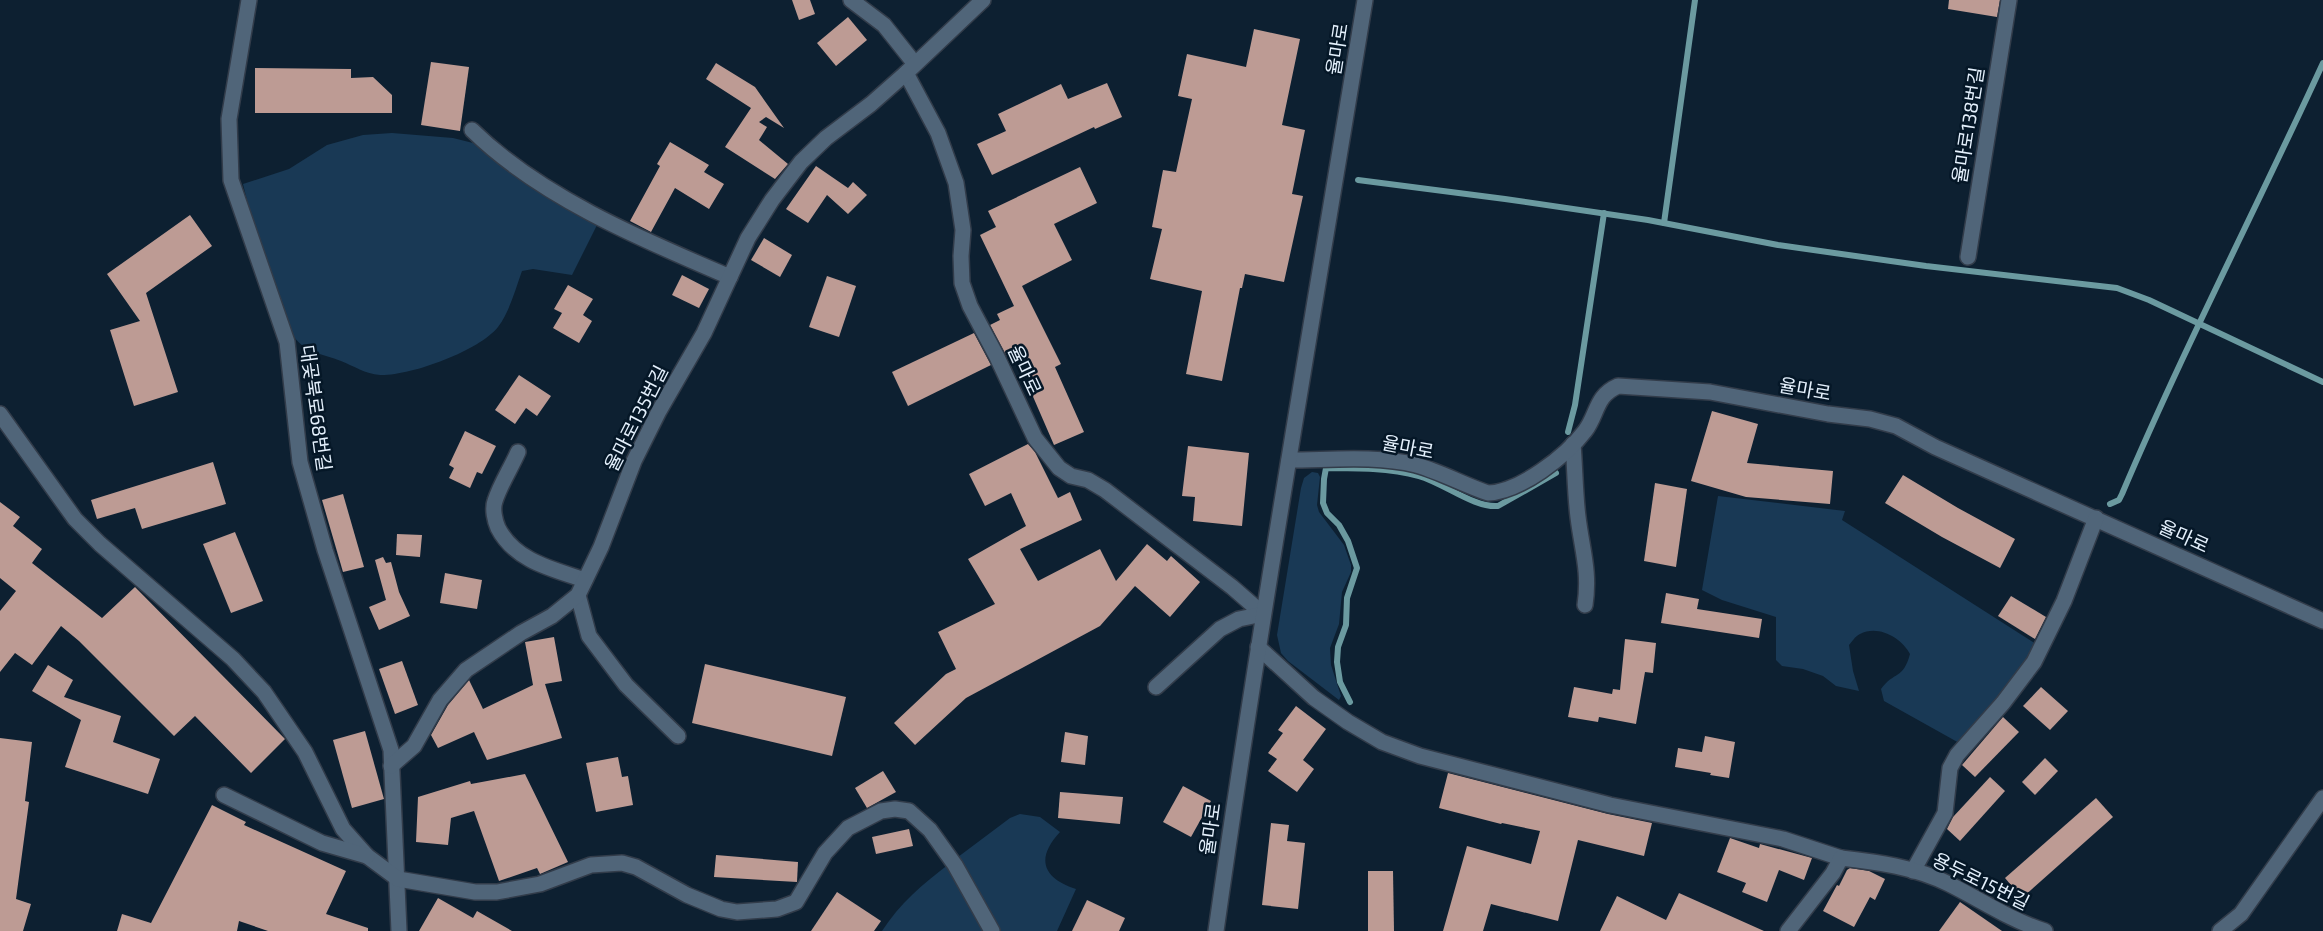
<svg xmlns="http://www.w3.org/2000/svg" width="2323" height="931" font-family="'Exo 2','Noto Sans KR',sans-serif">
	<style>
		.green { fill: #193955 }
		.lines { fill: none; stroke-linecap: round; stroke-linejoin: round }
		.stream { stroke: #6b9aa0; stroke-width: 6 }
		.building { fill: #bd9b94 }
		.minor-casing { stroke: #323c4a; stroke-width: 18 }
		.minor { stroke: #506579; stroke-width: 15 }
		.labels { text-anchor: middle; stroke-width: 5; stroke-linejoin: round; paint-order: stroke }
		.street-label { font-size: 19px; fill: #e4f0fc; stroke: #051727 }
	</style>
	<rect width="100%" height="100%" fill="#0d2031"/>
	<g class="green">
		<path d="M392 133 453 138 473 143 507 168 597 225 572 275 533 269 522 271C515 290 510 311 498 327 479 351 410 376 380 375 365 374 354 366 341 361 323 354 306 353 294 337L251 216 243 184 289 169 327 145 363 135Z"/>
		<path d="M1312 472 1318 473 1320 477 1317 505 1319 512 1344 545 1351 565V572L1342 592 1339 624 1330 648 1331 665 1341 696 1339 700 1288 661 1281 653 1277 635 1301 488 1304 478Z"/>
		<path d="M1718 496 1845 511 1842 520 2036 644 2003 694 1961 744 1884 701 1881 689C1894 671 1903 680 1910 654 1902 638 1878 624 1860 634 1855 636 1852 642 1849 645L1853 671 1859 691 1836 686 1823 676 1803 669 1782 666 1776 660V617L1722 600 1702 590Z"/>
		<path d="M1020 814 1040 817 1060 832C1035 859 1043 878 1076 889L1057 931H1000L958 857 1010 818Z"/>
		<path d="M949 864 986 931H882C900 903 923 884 949 864Z"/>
	</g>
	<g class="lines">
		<g class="stream">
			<path d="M1358 180 1505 199 1648 220 1778 245 1926 266 2117 288 2149 300 2323 382"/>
			<path d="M1664 223 1695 0"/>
			<path d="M1568 432 1575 405 1604 213"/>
			<path d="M2110 504 2119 500 2122 494C2184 348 2257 207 2323 63"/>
			<path d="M1350 702 1340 682 1337 662 1338 647 1346 625 1347 598 1357 568 1348 541 1339 525 1327 513 1323 503 1324 479 1326 468C1358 468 1389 468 1419 476 1444 483 1474 508 1498 506L1556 473"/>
		</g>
	</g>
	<g class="building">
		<path d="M792 0H810L815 14 799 20Z"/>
		<path d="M1949 0H2000L1997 17 1948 9Z"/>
		<path d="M848 17 867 40 836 66 817 43Z"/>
		<path d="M1254 29 1300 39 1282 125 1305 130 1292 194 1303 196 1284 282 1245 274 1242 288H1240L1222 381 1186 374 1202 291 1150 279 1162 229 1152 227 1163 170 1176 172 1192 99 1178 96 1187 54 1246 67Z"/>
		<path d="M431 62 469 67 460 131 421 125Z"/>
		<path d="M716 63 755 87 784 128 766 117 759 122 767 127 759 140 788 164 775 179 725 147 751 108 706 79Z"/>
		<path d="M255 68 351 69V78L373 77 392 95V113H255Z"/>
		<path d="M1107 83 1122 117 1095 129 1094 127 992 175 977 144 1006 131 998 114 1061 84 1068 99Z"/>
		<path d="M670 142 709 165 704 172 724 184 709 209 675 188 651 232 630 221 660 166 657 164Z"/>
		<path d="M816 166 848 188 853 182 867 195 848 214 827 195 808 223 786 209Z"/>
		<path d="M1080 167 1097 203 1054 224 1072 260 1022 286 1061 364 1055 367 1084 432 1054 445 1031 392 1035 390 1016 353 1007 357 990 325 1000 320 997 314 1014 306 980 235 996 227 988 211Z"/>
		<path d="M190 215 212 246 146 293 178 392 134 406 110 330 140 321 107 274Z"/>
		<path d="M764 238 792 255 780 277 751 260Z"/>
		<path d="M682 275 709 289 699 308 672 295Z"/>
		<path d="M827 276 856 286 839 337 809 327Z"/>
		<path d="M568 285 593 299 583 315 592 321 579 343 553 328 562 313 554 309Z"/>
		<path d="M974 333 991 365 908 406 892 372Z"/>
		<path d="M519 375 551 396 537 416 526 408 515 424 495 410Z"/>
		<path d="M1712 411 1758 424 1747 463 1833 471 1830 504 1746 497 1691 481Z"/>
		<path d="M465 431 496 446 482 474 477 472 470 488 449 478 454 468 449 465Z"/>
		<path d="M1028 444 1035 452 1058 498 1070 492 1082 520 1020 549 1038 581 1100 549 1116 581 1147 544 1167 561 1171 556 1200 582 1170 617 1135 586 1100 626 966 698 915 745 894 723 946 674 956 669 938 632 995 604 968 559 1026 526 1011 493 985 506 969 474Z"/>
		<path d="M1188 446 1249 453 1242 526 1193 521 1195 497 1182 496Z"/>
		<path d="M213 462 226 504 142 529 135 508 97 519 91 500Z"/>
		<path d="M1903 475 1958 508 2015 539 2000 568 1942 537 1885 503Z"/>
		<path d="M1655 483 1687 489 1676 567 1644 561Z"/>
		<path d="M343 494 364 567 343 572 322 500Z"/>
		<path d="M0 502 20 517 13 526 42 549 32 563 102 618 135 587 285 739 251 773 195 716 174 736 79 641 61 626 32 665 15 653 0 672V611L16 591 0 578Z"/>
		<path d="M235 532 263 601 231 613 203 544Z"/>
		<path d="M397 534 422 535 420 557 396 555Z"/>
		<path d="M383 557 386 563 391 562 399 592 410 616 379 630 369 607 386 600 375 560Z"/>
		<path d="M445 573 482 580 477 609 440 603Z"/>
		<path d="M1666 593 1699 599 1697 609 1762 619 1759 638 1661 623Z"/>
		<path d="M2011 596 2046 617 2035 639 1998 616Z"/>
		<path d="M554 637 562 681 545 684 562 738 487 760 474 732 438 748 431 735 448 705 469 680 483 709 533 685 525 642Z"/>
		<path d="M1625 639 1656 643 1653 673 1645 672 1636 724 1599 717 1598 722 1568 717 1574 687 1612 694 1613 689 1620 690Z"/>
		<path d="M402 661 418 705 395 714 379 669Z"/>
		<path d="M705 664 846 697 832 756 692 723Z"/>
		<path d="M48 665 73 680 64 697 121 716 113 742 160 759 148 794 65 767 81 720 32 691Z"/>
		<path d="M2041 687 2068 711 2050 730 2023 706Z"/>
		<path d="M1296 706 1326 729 1303 760 1314 769 1297 792 1268 771 1277 759 1268 753 1283 733 1278 730Z"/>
		<path d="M2003 717 2019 732 1975 777 1962 765Z"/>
		<path d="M365 731 384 799 352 808 333 740Z"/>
		<path d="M1065 732 1088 736 1085 765 1061 762Z"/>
		<path d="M1705 736 1735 742 1729 778 1710 775 1711 773 1675 767 1678 748 1702 752Z"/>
		<path d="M0 738 32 742 25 801 29 802 16 899 31 904 23 931H0Z"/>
		<path d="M618 757 622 777 628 776 633 805 596 812 586 763Z"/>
		<path d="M2045 758 2058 771 2035 795 2022 782Z"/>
		<path d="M883 771 896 792 867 808 855 788Z"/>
		<path d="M1448 773 1608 814 1652 823 1644 856 1578 840 1558 921 1491 904 1483 931H1443L1467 846 1531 864 1540 831 1502 823 1501 824 1439 808Z"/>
		<path d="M525 774 568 862 540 874 537 868 499 881 474 811 451 818 448 845 416 842 418 797 470 781 471 784Z"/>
		<path d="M1990 777 2005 791 1960 841 1947 829 1953 817Z"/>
		<path d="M1183 786 1211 801 1191 837 1163 822Z"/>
		<path d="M1060 792 1123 797 1120 824 1058 818Z"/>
		<path d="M2096 798 2113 817 2022 898 2005 878Z"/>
		<path d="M212 805 246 822 244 825 346 871 326 914 368 928V931H268L239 921 237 931H117L122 914 151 923Z"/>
		<path d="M1271 823 1289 825 1287 841 1305 843 1298 909 1262 905Z"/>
		<path d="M909 829 913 846 876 854 872 837Z"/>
		<path d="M1730 838 1759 848 1760 844 1812 858 1804 880 1779 870 1767 902 1742 892 1746 883 1717 872Z"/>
		<path d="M716 855 798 862 797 882 714 877Z"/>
		<path d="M1850 868 1869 871 1885 879 1875 900 1870 897 1854 927 1823 911 1837 885 1839 886 1847 870Z"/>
		<path d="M1368 871H1393L1394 931H1368Z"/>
		<path d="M837 892 881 921 874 931H811Z"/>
		<path d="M1679 893 1764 931H1600L1617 896 1666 920Z"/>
		<path d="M438 898 473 918 477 911 512 931H419Z"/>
		<path d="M1087 900 1125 918 1119 931H1072Z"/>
		<path d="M1960 902 2002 931H1939Z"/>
	</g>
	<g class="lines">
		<g class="minor-casing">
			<g id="minor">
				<path d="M249 0 229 119 231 180 287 342 300 462 325 550 391 750 399 931"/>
				<path d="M851 0 884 25 915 64"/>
				<path d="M906 73 938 133 956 183 963 230 961 256 962 283 970 306 997 357 1035 438 1059 468 1071 476 1088 480 1105 490 1232 587 1263 614"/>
				<path d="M472 130C540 197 643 240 730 277"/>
				<path d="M1968 257 2009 0"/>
				<path d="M0 414 75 519 100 544 233 659 264 692 305 752 343 829 367 856 398 879 475 892H497L540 884 591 865 622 863 636 867 687 895 721 909 737 912 777 909 796 902 825 853 848 828 881 811 895 809 909 811 930 830 955 865 992 931"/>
				<path d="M1573 444C1575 468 1575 493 1578 517 1582 550 1590 571 1585 605"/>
				<path d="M518 452C511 468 500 485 495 501 492 509 495 521 498 528 515 561 552 569 585 580"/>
				<path d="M1289 460C1330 460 1375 455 1416 465 1441 472 1464 485 1488 493 1520 492 1566 456 1585 431 1598 414 1595 396 1618 386L1710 392 1828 414 1870 419 1896 426 1935 447 2323 621"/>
				<path d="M578 595 589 636 626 685 678 736"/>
				<path d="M1258 647 1314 698 1348 722 1382 742 1420 756 1610 805 1783 839 1841 858"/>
				<path d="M1156 687 1220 629 1239 619 1263 614"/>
				<path d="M391 766 414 746 440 700 466 670 521 633 552 616 578 595 601 547 634 461 659 411 704 333 748 238 772 200 801 162 826 138 871 104 906 73 983 0"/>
				<path d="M224 795 322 843 367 856"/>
				<path d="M1913 871 1945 813 1950 768 1957 755 2003 703 2034 662 2064 601 2096 518"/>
				<path d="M1216 931C1260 620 1314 310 1365 0"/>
				<path d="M1788 931 1833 873 1841 858C1877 862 1915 867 1949 884 1981 900 2010 920 2045 931"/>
				<path d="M2220 931 2241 914 2323 798"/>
			</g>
		</g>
		<use href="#minor" class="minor"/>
	</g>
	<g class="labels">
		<g class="street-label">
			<text transform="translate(1337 49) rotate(-81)" y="7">율마로</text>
			<text transform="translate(1968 125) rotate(-81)" y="7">율마로138번길</text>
			<text transform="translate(1025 370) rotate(65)" y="7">율마로</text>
			<text transform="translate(1805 389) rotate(10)" y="7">율마로</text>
			<text transform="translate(316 408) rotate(82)" y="7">대곶북로68번길</text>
			<text transform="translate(636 418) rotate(-63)" y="7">율마로135번길</text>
			<text transform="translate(1408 447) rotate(11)" y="7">율마로</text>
			<text transform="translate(2184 536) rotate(24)" y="7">율마로</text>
			<text transform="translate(1210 829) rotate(-82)" y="7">율마로</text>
			<text transform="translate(1981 881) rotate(26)" y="7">용두로15번길</text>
		</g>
	</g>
</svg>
